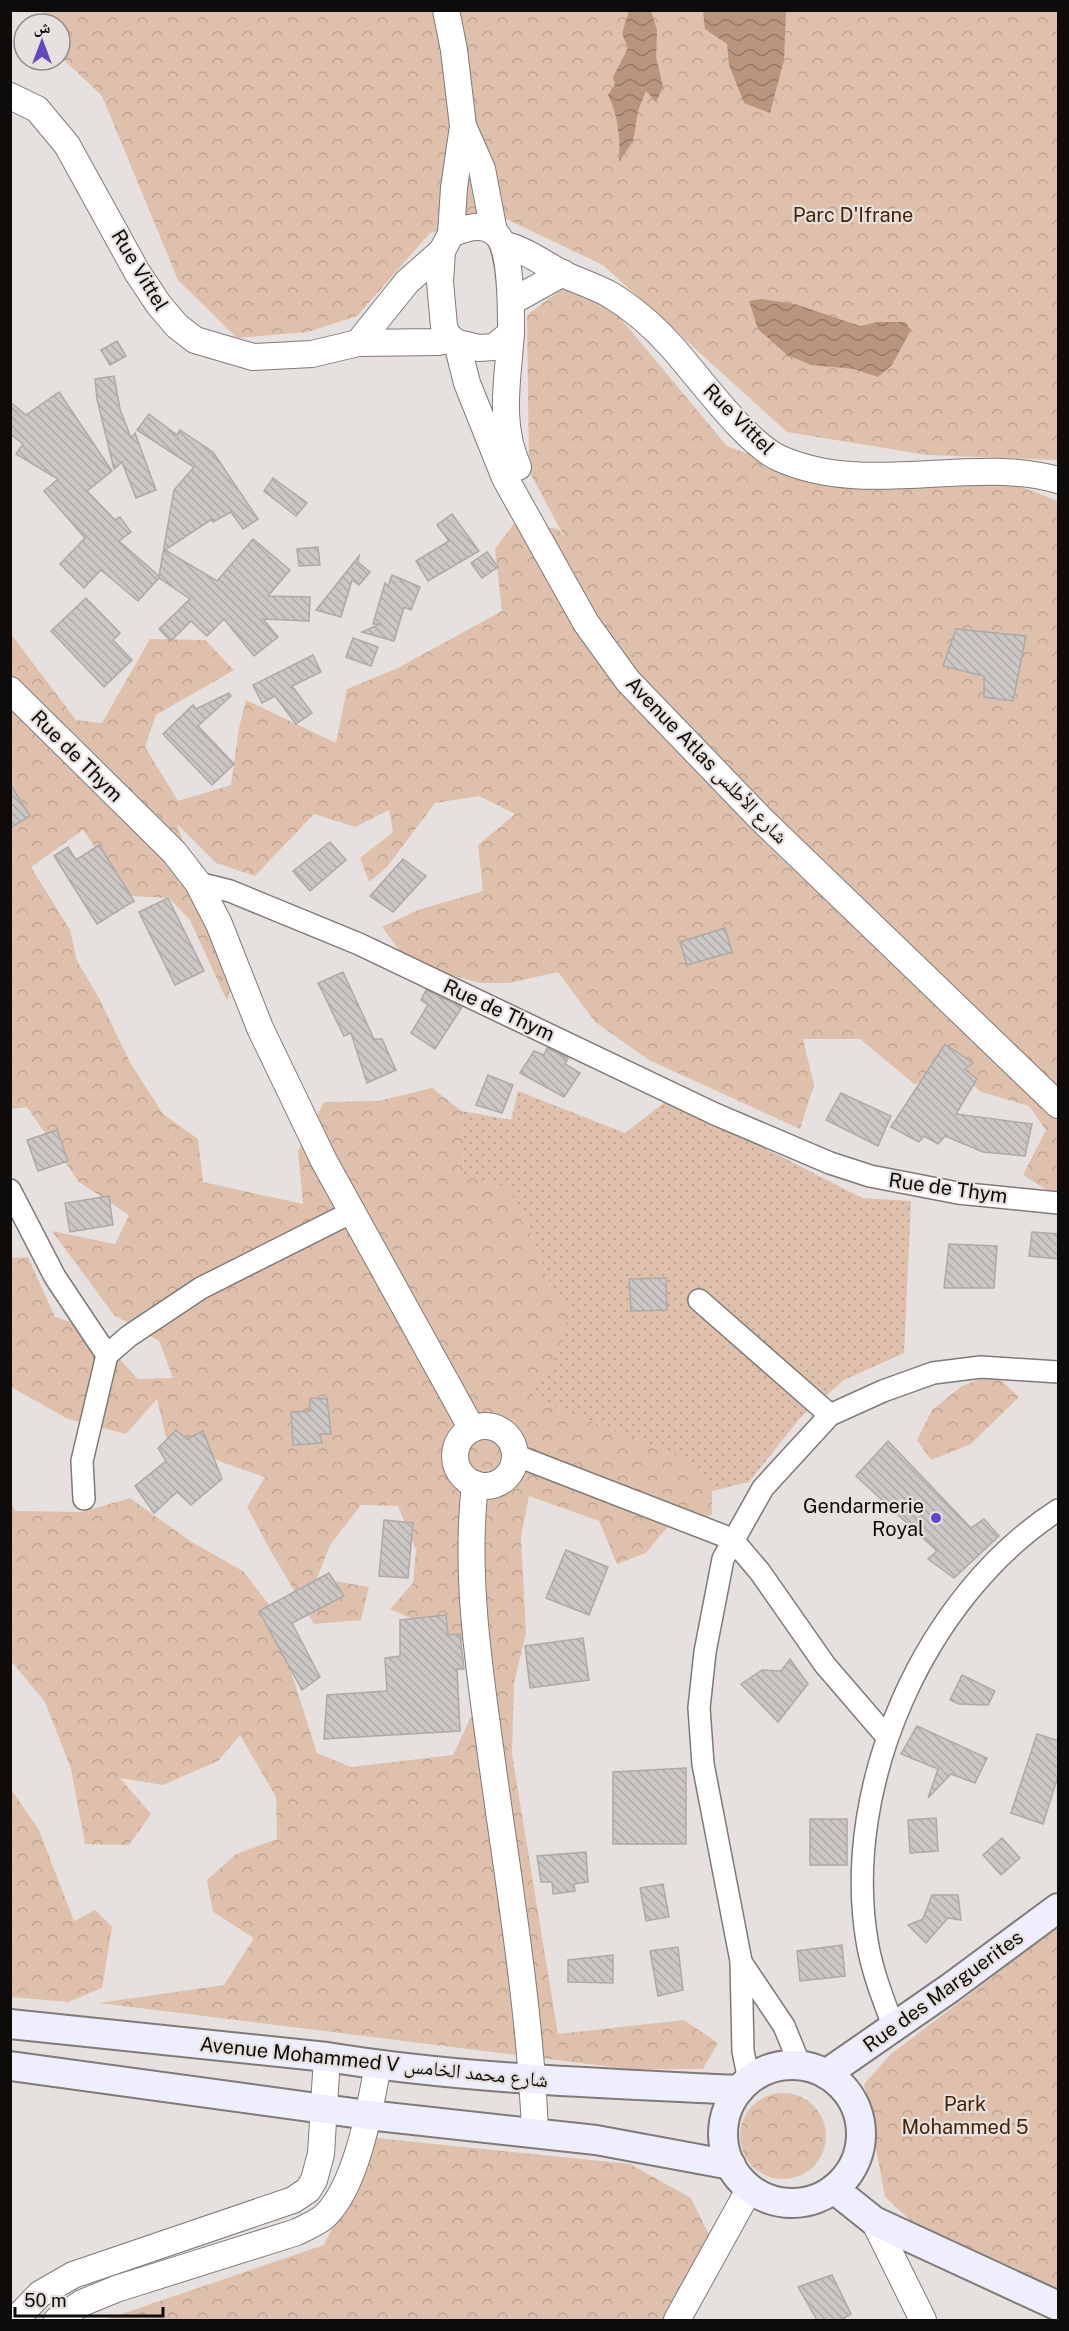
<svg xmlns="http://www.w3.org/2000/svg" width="1069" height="2331" font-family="'Public Sans','Noto Naskh Arabic',sans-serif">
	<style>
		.grass { fill: url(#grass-dots) }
		.forest { fill: url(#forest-crowns) }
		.water { fill: url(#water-waves) }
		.building { fill: url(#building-back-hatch); stroke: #ada9a6; stroke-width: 1.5 }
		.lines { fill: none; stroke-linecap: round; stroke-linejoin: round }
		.minor-casing { stroke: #7f7a78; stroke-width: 24 }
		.tertiary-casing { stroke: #7f7a78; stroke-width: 28 }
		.secondary-casing { stroke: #7f7a78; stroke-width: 32 }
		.minor { stroke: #fff; stroke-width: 21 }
		.tertiary { stroke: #fff; stroke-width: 26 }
		.secondary { stroke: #efeefd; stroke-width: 28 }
		.poi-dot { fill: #6048c0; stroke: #e6e1de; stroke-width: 2 }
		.labels { text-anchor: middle; stroke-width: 4.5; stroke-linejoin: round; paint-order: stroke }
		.park-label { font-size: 20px; fill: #462204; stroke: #e6e1de }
		.street-label { font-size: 20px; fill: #0d0c0b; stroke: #e6e1de }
		.poi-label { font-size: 20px; fill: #0d0c0b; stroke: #e6e1de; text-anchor: end }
	</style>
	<defs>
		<pattern id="grass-dots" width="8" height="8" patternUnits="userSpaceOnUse" patternTransform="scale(1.5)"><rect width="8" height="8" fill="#dfc0ac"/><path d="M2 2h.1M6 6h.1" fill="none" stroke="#bea493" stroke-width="1.8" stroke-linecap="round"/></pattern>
		<pattern id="forest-crowns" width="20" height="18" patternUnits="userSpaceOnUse" patternTransform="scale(1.5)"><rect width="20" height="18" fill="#dfc0ac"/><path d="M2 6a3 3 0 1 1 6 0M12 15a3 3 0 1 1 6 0" fill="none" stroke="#bea493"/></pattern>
		<pattern id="water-waves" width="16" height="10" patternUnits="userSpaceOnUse" patternTransform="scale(1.5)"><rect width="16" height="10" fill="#ba957d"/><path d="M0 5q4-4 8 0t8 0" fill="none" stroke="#967865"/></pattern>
		<pattern id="building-back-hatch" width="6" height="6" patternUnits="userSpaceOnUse" patternTransform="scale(1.5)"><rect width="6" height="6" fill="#cbc7c4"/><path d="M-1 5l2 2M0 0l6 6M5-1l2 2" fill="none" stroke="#adaaa7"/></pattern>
	</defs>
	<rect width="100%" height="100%" fill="#e6e1de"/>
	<path class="grass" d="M518 1091 625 1133 669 1099 862 1198 911 1201 904 1353 844 1380 800 1418 749 1482 712 1491 681 1458 523 1394 570 1314 551 1288 529 1226 464 1175 462 1111 511 1120Z"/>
	<g class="forest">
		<path d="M43 11H1058V460L927 455 787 432 603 265 502 217 430 233 357 316 308 332 237 338 178 280 102 96 60 56V24H44Z"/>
		<path d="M565 287 616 313 727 446 807 477 1019 486 1058 501V1197L1023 1175 1046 1130 1029 1106 981 1092 955 1069 914 1084 860 1039H803L814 1085 800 1129 649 1060 595 1022 558 972 509 983H480L409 963 382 927 418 910 483 891 478 845 515 814 479 796 435 803 387 867 369 882 360 858 393 832 389 810 355 827 314 814 255 876 216 863 177 824 205 904 234 975 227 1001 190 920 169 898 129 896 83 830 31 867 70 930 77 961 99 998 131 1064 163 1114 198 1139 203 1182 303 1204 298 1151 324 1102 378 1101 432 1088 462 1111 464 1175 508 1187 529 1226 551 1288 570 1314 549 1374 523 1394 681 1458 712 1491V1515L669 1525 646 1553 617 1564 599 1521 529 1496 521 1537 526 1633 514 1683 512 1754 558 2034 684 2020 718 2043 703 2069H629L99 2003 224 1985 254 1938 213 1912 207 1880 236 1854 277 1839 276 1797 240 1735 218 1761 163 1785 120 1778 151 1814 129 1845 85 1844 71 1769 45 1702 11 1661 10 1500 15 1511 82 1512 130 1498 190 1541 243 1571 270 1606 317 1753 351 1767 453 1755 474 1711 465 1642 390 1609 413 1583 416 1550 398 1506 361 1505 330 1545 317 1578 369 1587 361 1620 314 1624 270 1550 247 1507 265 1477 224 1463 166 1437 157 1399 126 1434 68 1419 11 1387V1258L28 1257 55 1317 92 1329 138 1379 173 1378 159 1341 114 1315 52 1231 115 1244 129 1215 79 1182 27 1107 11 1109V634L76 720 102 723 150 639 205 640 234 670 156 715 145 747 178 801 231 785 239 728 246 700 336 743 347 689 398 668 502 611 495 549 515 522 558 529 566 540 529 471 527 315Z"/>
		<path d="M994 1374 1019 1397 971 1444 931 1460 917 1440 932 1410 962 1386Z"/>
		<path d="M11 1789 39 1830 74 1921 95 1910 112 1927 102 1988 68 2002 11 1997Z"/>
		<path d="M1058 1927V2289L930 2238 885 2197 864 2084 891 2054Z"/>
		<circle cx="783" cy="2136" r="43"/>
		<path d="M376 2138 630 2164 691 2198 709 2235 662 2320H104L324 2245Z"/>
	</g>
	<g class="water">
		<path d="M629 10 651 11 657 30 656 57 663 87 656 102 646 91 638 111 633 141 619 162C621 140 618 115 608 95L615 84 613 77 628 48 622 34Z"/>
		<path d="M703 11H786L784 60 770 113 744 103 729 65 727 44 705 29Z"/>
		<path d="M761 299 795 304 860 326 878 322H905L911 330 892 365 878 377 854 369 811 365 787 355 758 329 749 301Z"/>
	</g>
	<g class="building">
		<path d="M117 341 126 356 110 365 101 350Z"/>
		<path d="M114 376 120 409 131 438 135 433 156 490 136 498 122 462 114 469 97 399 95 379Z"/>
		<path d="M59 392 112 471 87 491 115 520 120 517 131 532 119 541 159 576 174 490 194 467 137 430 149 414 177 435 180 430 213 452 258 519 243 529 231 512 213 522 212 519 165 550 217 581 253 539 290 570 268 596 310 597 309 621 263 619 278 637 254 656 224 619 207 636 191 621 171 641 159 629 190 599 159 578 138 601 101 570 84 588 60 564 85 538 44 491 58 479 16 454 23 444 10 434V402L26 415Z"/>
		<path d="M273 478 307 503 296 516 264 491Z"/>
		<path d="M452 514 479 551 428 581 416 561 449 541 437 525Z"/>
		<path d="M318 547 320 565 299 566 297 549Z"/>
		<path d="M487 552 498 567 482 578 471 563Z"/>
		<path d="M359 556 358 562 370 572 359 585 352 580 341 617 316 610Z"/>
		<path d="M392 575 420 587 411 610 404 607 394 641 362 632 380 624H373L385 583 388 586Z"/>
		<path d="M86 598 120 633 113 640 132 660 104 687 51 631Z"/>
		<path d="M956 629 1026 636 1013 701 984 697V676L943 666Z"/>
		<path d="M353 638 378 647 371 666 346 657Z"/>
		<path d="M313 655 321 672 292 686 312 713 296 724 275 696 262 703 253 685Z"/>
		<path d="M229 693 231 696 198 726 234 764 212 785 163 734 193 705 196 709Z"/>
		<path d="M10 784 30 816 10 828Z"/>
		<path d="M330 842 346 860 310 891 293 871Z"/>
		<path d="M99 845 134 901 97 924 54 856 68 847 76 860Z"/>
		<path d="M403 859 426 876 393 912 370 896Z"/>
		<path d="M168 898 204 971 175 985 139 912Z"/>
		<path d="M725 928 732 952 687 965 680 942Z"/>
		<path d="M343 972 374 1039H382L396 1070 367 1083 351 1033 344 1036 318 983Z"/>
		<path d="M426 990 462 1007 435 1049 411 1033 428 1005 421 1000Z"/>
		<path d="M945 1044 973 1063 965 1069 977 1079 956 1114 1032 1124 1025 1156 983 1152 945 1136 938 1144 924 1136 919 1142 891 1127Z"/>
		<path d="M547 1048 568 1058 565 1064 580 1073 564 1097 520 1073 534 1051 544 1055Z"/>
		<path d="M488 1075 513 1085 502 1113 476 1105Z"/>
		<path d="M841 1093 891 1116 878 1146 826 1120Z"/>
		<path d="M57 1130 68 1161 38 1171 27 1140Z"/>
		<path d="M109 1196 113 1225 70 1232 65 1203Z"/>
		<path d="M1032 1232 1059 1234V1259L1029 1256Z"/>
		<path d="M949 1244 997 1246 994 1288H944Z"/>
		<path d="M666 1278 667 1310 631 1311 629 1279Z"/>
		<path d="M310 1398 327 1399 331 1434H320L322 1443 293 1445 291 1412 310 1411Z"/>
		<path d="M176 1430 187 1439 203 1431 222 1479 191 1505 177 1492 154 1513 135 1486 166 1461 158 1448Z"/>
		<path d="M888 1441 971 1528 984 1519 999 1536 954 1578 928 1559 937 1551 856 1476Z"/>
		<path d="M384 1520 413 1523 408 1578 379 1576Z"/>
		<path d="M566 1550 608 1567 589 1615 546 1598Z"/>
		<path d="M329 1573 344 1596 292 1623 320 1677 302 1690 259 1611Z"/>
		<path d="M446 1615 448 1635 460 1634 464 1669H457L460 1731 324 1739 327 1695 387 1691 385 1658 400 1656V1620Z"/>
		<path d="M583 1638 589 1680 530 1688 525 1646Z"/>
		<path d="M790 1659 808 1684 778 1722 741 1684 762 1670 781 1671Z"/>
		<path d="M962 1675 995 1691 988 1705 959 1704 950 1700Z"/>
		<path d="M917 1726 987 1758 975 1783 951 1774 928 1798 938 1769 901 1754Z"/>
		<path d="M1037 1734 1059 1741V1773L1043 1824 1011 1813Z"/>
		<path d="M686 1768V1844H613V1772Z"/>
		<path d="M936 1818 938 1851 910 1853 908 1820Z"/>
		<rect x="810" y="1819" width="37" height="46"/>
		<path d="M1002 1838 1020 1858 1001 1875 983 1855Z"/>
		<path d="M586 1852 588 1882 574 1884 575 1891 553 1894 552 1882H541L537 1856Z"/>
		<path d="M663 1884 669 1917 646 1921 640 1888Z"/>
		<path d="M932 1895H958L961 1920 948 1918 926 1943 908 1925 923 1919Z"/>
		<path d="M842 1945 845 1976 800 1981 797 1951Z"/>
		<path d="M678 1947 683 1990 658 1996 650 1951Z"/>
		<path d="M613 1955V1983L568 1982V1960Z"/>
		<path d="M832 2275 851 2314 841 2320H817L798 2287Z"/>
	</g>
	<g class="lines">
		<g class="minor-casing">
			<g id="minor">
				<path d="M198 883 230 891 359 944 715 1114 830 1163 870 1176 958 1193 1058 1203"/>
				<path d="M10 1190 55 1277 107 1355"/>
				<path d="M699 1300 830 1415"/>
				<path d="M515 1455 732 1539 760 1572 825 1665 887 1737"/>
				<path d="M84 1499 82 1461 107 1355 129 1336 201 1288 354 1211"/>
				<path d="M741 1962 784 2026 800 2065"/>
				<path d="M894 2028C883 1999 872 1971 867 1941 841 1785 925 1596 1058 1510"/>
				<path d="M749 2081 743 2051 741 1961 703 1764 699 1708 705 1652 723 1559 763 1488 830 1415 883 1391 933 1373 981 1367 1058 1372"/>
			</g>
		</g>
		<g class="tertiary-casing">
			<g id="tertiary">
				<path d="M446 10 454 50 463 126 454 188 451 234 442 251 440 282 444 326 447 335 457 343 479 348 494 347 511 333C511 312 512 246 495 233 483 222 465 228 451 234"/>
				<path d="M10 96 37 109 67 145 137 272 159 305 177 326 195 340 253 357 312 354 358 343 438 342 451 339"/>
				<path d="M463 126 482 169 494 232"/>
				<path d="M503 244C526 250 543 263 563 274 578 281 594 286 609 294 631 307 655 328 672 347 698 376 746 443 779 458 867 498 971 455 1058 480"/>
				<path d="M511 302 563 273"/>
				<path d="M511 333C508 379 498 423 518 467"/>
				<path d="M358 343 407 282 442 251"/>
				<path d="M457 343 467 383 505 478 586 623 628 681 760 818 1058 1105"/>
				<path d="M10 690 174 852 198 883 219 924 260 1028 324 1161 472 1429"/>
				<circle cx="485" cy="1456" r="30"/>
				<path d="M475 1484C465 1571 478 1661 490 1747 507 1875 530 2003 535 2132"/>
				<path d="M874 2221 923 2320"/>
				<path d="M15 2320 40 2294 73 2275 293 2200 308 2190 314 2180 321 2154 327 2057"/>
				<path d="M57 2320 82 2303 116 2289 297 2232C306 2227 317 2223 325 2216 357 2185 370 2108 378 2065"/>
				<path d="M677 2320 750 2188"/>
			</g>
		</g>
		<g class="secondary-casing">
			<g id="secondary">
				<path d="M10 2024 327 2057C463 2079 601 2083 739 2090"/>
				<circle cx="792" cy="2134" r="69"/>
				<path d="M10 2066 368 2115 596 2140 731 2165"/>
				<path d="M826 2074 950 1988 1058 1908"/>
				<path d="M834 2189 874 2221 1058 2306"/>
			</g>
		</g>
		<use href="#minor" class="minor"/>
		<use href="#tertiary" class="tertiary"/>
		<use href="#secondary" class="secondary"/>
	</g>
	<circle class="poi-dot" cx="936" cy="1518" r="6"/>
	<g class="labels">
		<g class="park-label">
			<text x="853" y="222">Parc D'Ifrane</text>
			<text x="965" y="2111">Park<tspan x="965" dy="23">Mohammed 5</tspan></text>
		</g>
		<g class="street-label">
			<text transform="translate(140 270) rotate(59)" y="7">Rue Vittel</text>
			<text transform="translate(739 419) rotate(45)" y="7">Rue Vittel</text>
			<text transform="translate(77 756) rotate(45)" y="7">Rue de Thym</text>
			<text transform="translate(707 760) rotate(46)" y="7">Avenue Atlas شارع الأطلس</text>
			<text transform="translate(499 1010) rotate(25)" y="7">Rue de Thym</text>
			<text transform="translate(948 1188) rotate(8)" y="7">Rue de Thym</text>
			<text transform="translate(943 1991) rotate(-36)" y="7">Rue des Marguerites</text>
			<text transform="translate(374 2062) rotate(6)" y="7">Avenue Mohammed V شارع محمد الخامس</text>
		</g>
		<g class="poi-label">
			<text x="924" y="1513">Gendarmerie<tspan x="924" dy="23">Royal</tspan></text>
		</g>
	</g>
	<rect width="1069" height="2331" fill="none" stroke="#0d0c0b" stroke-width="24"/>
	<g transform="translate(42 42)"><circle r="28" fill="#e6e1de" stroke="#8f8c8a" stroke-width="1.5"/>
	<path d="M0-4.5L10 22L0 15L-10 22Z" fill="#6048c0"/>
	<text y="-9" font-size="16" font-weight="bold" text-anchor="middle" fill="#0d0c0b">ش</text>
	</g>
	<path d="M15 2307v9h148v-9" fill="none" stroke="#0d0c0b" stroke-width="3"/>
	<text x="24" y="2307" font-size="18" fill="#0d0c0b" stroke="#e6e1de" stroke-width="4.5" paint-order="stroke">50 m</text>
</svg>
